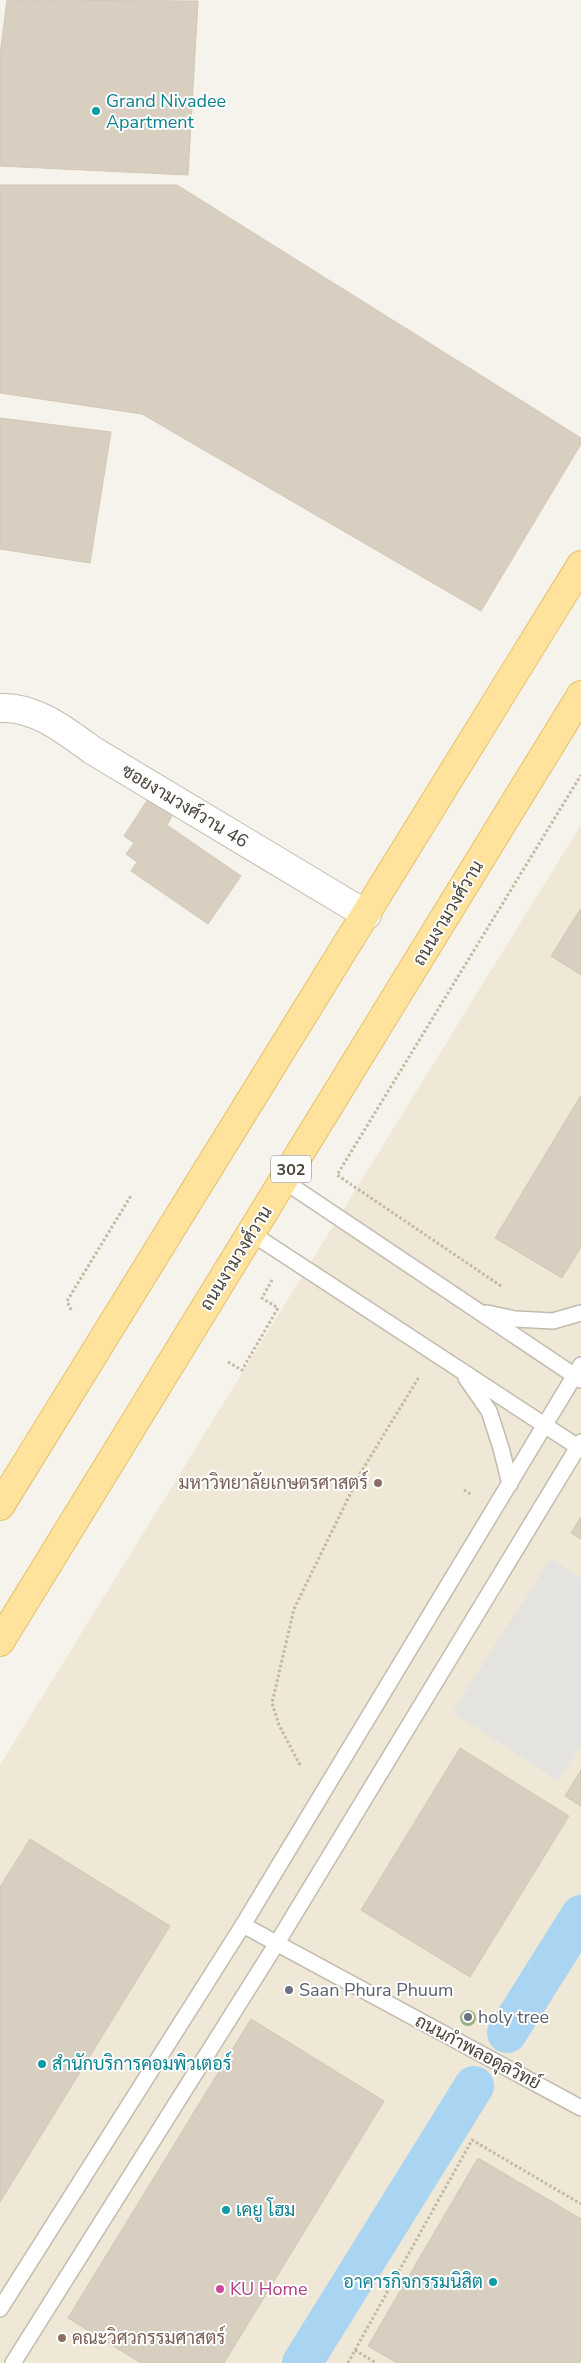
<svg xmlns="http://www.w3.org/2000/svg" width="581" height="2363" font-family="'Nunito Sans',Sarabun,sans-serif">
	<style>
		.education { fill: #efe8d6 }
		.parking { fill: #e5e3e0 }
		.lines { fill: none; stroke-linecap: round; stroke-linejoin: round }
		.canal { stroke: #a9d4f2; stroke-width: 40 }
		.building { fill: #d8cfc1; stroke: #d3c7b4 }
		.service-casing { stroke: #c2bbae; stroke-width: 18 }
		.minor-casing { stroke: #c2bbae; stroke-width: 30 }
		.primary-casing { stroke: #e6c16a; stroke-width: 30 }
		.path { stroke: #c4b79f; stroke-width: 3; stroke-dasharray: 2.5 2.5; stroke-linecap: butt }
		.service { stroke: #fff; stroke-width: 15 }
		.minor { stroke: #fff; stroke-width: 28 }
		.primary { stroke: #ffe39c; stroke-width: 28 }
		.tree { fill: #97b381 }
		.culture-dot { fill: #0f9aa8; stroke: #fff; stroke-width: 2 }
		.education-dot { fill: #8d6e63; stroke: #fff; stroke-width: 2 }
		.worship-dot { fill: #6b7280; stroke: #fff; stroke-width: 2 }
		.hotel-dot { fill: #d1479c; stroke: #fff; stroke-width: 2 }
		.labels { text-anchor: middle; stroke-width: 4; stroke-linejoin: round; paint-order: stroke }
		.shield { fill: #fff; stroke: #817c74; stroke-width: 1 }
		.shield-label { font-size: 16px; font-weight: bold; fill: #4b4439 }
		.culture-label { font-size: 18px; fill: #0d838f; stroke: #fff; text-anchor: start }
		.street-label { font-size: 18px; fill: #4b4439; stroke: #fff }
		.education-label { font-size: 18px; fill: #785e54; stroke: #fff; text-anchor: end }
		.worship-label { font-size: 18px; fill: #5b616d; stroke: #fff; text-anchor: start }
		.hotel-label { font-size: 18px; fill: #b23c85; stroke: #fff; text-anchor: start }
	</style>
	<rect width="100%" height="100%" fill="#f6f3ec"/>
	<path class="education" d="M581 825V2363H0V1765Z"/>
	<path class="parking" d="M551 1558 581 1578V1746L558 1781 452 1712Z"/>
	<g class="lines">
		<g class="canal">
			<path d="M507 2033 581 1915"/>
			<path d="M302 2363 474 2086"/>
		</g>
	</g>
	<g class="building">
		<path d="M7 0 198 1 188 175 0 166V55Z"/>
		<path d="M0 185H177L581 438V444L481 611 142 414 0 393Z"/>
		<path d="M0 418 111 432 90 563 0 549Z"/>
		<path d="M148 799 172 816 167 825 241 876 208 924 131 871 137 862 126 854 134 843 124 836Z"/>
		<path d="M581 908V975L551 956Z"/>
		<path d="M581 1095V1247L562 1278 495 1238Z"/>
		<path d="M581 1517V1539L571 1533Z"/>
		<path d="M460 1748 569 1816 470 1977 361 1910Z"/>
		<path d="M581 1770V1806L565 1796Z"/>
		<path d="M30 1839 170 1926 0 2202V1887Z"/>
		<path d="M251 2019 384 2101 224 2363H141L68 2318Z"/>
		<path d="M478 2158 581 2219V2359L579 2363H397L368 2346Z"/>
	</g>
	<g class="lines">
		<g class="service-casing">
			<g id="service">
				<path d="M284 1181 581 1380"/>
				<path d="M251 1233 578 1447"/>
				<path d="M487 1313 515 1319 553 1321 581 1313"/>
				<path d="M466 1378 489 1411 501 1448 510 1484"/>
				<path d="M243 1925 581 2108"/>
				<path d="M0 2309 243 1925 581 1365"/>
				<path d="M13 2363 277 1943 581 1442"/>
			</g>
		</g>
		<g class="minor-casing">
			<path id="minor" d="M0 708C35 706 66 731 92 750L367 915"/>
		</g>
		<g class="primary-casing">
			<g id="primary">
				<path d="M0 1506 581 565"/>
				<path d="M0 1642 581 695"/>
			</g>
		</g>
		<g class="path">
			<path d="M501 1286 337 1175 581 775"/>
			<path d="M71 1310 67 1301 132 1194"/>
			<path d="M228 1362 242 1370 278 1308 262 1298 272 1280"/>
			<path d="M464 1490 472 1495"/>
			<path d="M300 1765 279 1725 272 1703 294 1609 361 1472 419 1377"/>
			<path d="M355 2350 472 2140 581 2204"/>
			<path d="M348 2363 355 2350 376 2363"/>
		</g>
		<use href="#service" class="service"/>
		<use href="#minor" class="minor"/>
		<use href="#primary" class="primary"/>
	</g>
	<circle class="tree" cx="468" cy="2018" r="8"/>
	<g class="culture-dot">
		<circle cx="96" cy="111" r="5"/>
		<circle cx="42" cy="2064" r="5"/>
		<circle cx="226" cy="2210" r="5"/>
		<circle cx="493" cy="2282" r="5"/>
	</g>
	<g class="education-dot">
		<circle cx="378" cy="1483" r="5"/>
		<circle cx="62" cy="2338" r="5"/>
	</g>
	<g class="worship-dot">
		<circle cx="289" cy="1990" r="5"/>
		<circle cx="468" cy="2017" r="5"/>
	</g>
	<circle class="hotel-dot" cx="220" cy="2289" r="5"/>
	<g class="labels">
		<rect class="shield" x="271" y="1155.5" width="40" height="27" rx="4"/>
		<g class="shield-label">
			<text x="291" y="1175">302</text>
		</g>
		<g class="culture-label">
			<text x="106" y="107">Grand Nivadee<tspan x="106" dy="21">Apartment</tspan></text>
			<text x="52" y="2070">สำนักบริการคอมพิวเตอร์</text>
			<text x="236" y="2216">เคยู โฮม</text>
			<text x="483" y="2288" text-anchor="end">อาคารกิจกรรมนิสิต</text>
		</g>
		<g class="street-label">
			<text transform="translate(185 806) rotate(31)" y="6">ซอยงามวงศ์วาน 46</text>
			<text transform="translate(448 913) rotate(-59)" y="6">ถนนงามวงศ์วาน</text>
			<text transform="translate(236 1258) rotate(-58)" y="6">ถนนงามวงศ์วาน</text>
			<text transform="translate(478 2052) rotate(28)" y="6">ถนนกำพลอดุลวิทย์</text>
		</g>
		<g class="education-label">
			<text x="368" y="1489">มหาวิทยาลัยเกษตรศาสตร์</text>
			<text x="72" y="2344" text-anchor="start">คณะวิศวกรรมศาสตร์</text>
		</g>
		<g class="worship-label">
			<text x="299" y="1996">Saan Phura Phuum</text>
			<text x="478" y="2023">holy tree</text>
		</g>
		<g class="hotel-label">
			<text x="230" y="2295">KU Home</text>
		</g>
	</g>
</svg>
